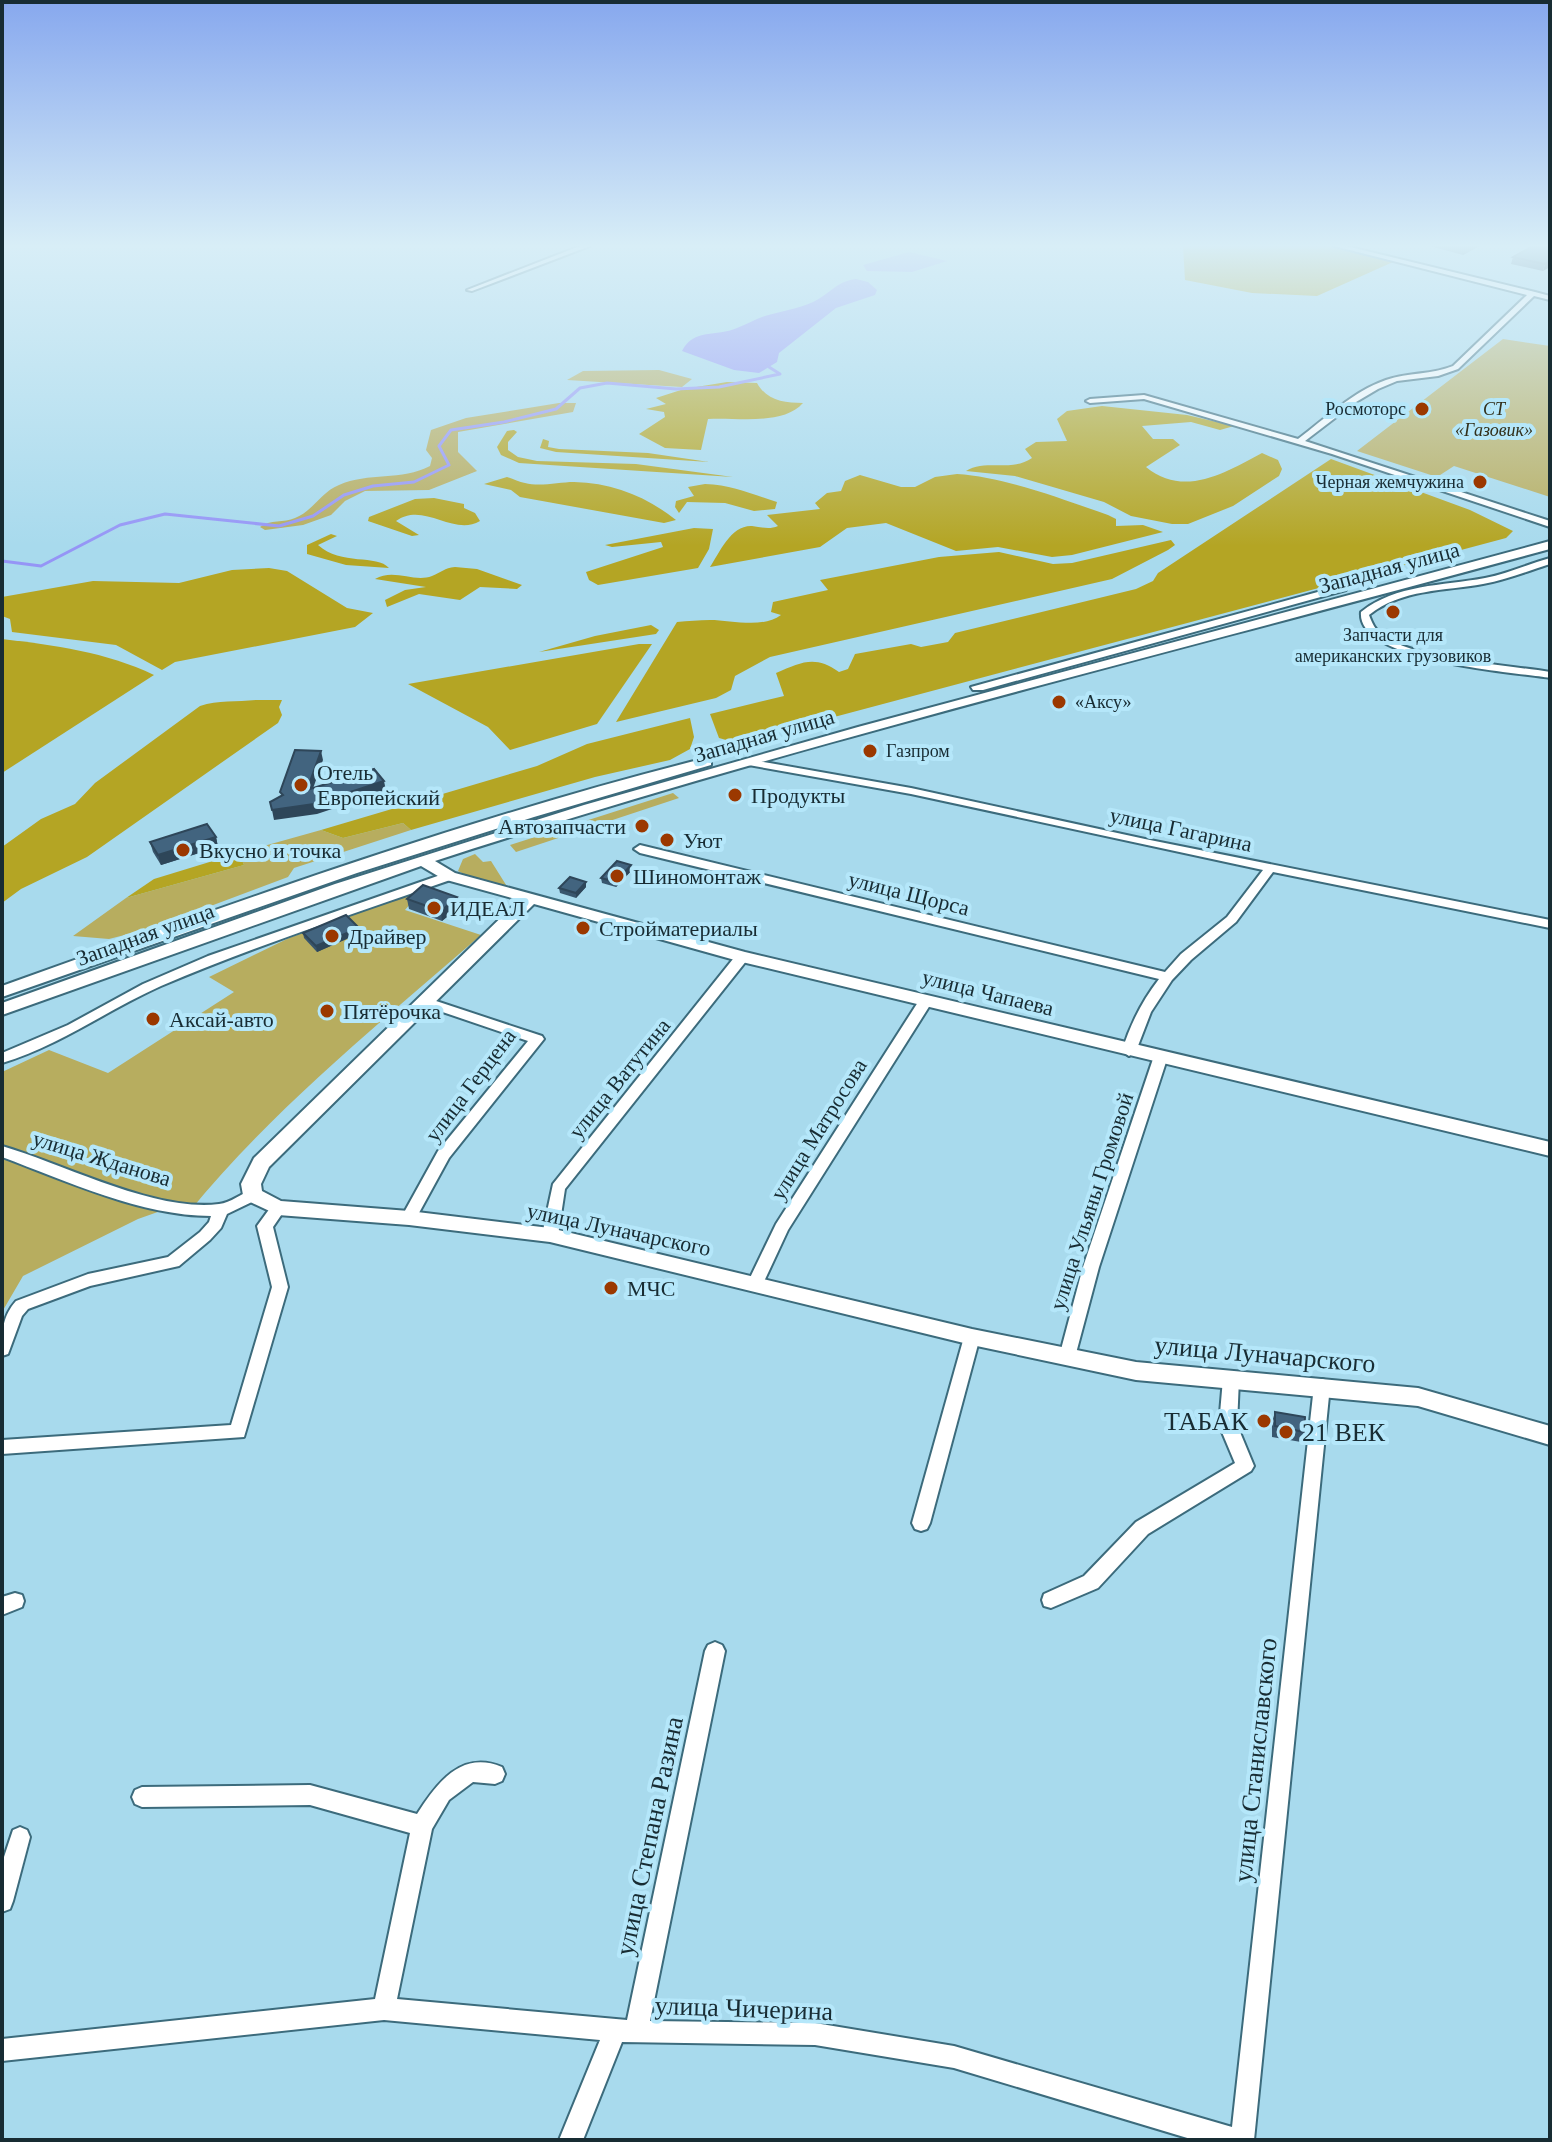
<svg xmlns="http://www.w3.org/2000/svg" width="1552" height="2142" font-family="Georgia,serif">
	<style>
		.green { fill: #b7ad5f }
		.forest { fill: #b4a524 }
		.water { fill: #9595f6 }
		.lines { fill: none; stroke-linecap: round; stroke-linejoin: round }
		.stream { stroke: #9595f6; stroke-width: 3 }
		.minor-casing { stroke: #3c6b7c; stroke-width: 4 }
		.major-casing { stroke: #3c6b7c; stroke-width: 4 }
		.minor { fill: #fff; fill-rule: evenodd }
		.major { fill: #fff; fill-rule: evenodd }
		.wall { fill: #39566d }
		.shaded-wall { fill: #2e4659 }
		.building { fill: #42647f; stroke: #2e4659; stroke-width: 2 }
		.poi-dot { fill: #9b3800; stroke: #b5e7fa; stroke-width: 3 }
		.labels { text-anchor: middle; stroke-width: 8; stroke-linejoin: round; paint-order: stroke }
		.far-poi-label { font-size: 18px; fill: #182c33; stroke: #b5e7fa; text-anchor: end }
		.far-park-label { font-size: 18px; font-style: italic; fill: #32301b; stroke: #b5e7fa }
		.street-label { font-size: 22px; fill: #182c33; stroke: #b5e7fa }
		.poi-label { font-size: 22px; fill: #182c33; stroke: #b5e7fa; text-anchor: start }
		.near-street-label { font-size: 26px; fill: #182c33; stroke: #b5e7fa }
		.near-poi-label { font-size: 26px; fill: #182c33; stroke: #b5e7fa; text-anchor: end }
	</style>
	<rect width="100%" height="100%" fill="#a8daed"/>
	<g class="green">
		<path d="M1503 339 1550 346V497L1454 466 1437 477 1357 451Z"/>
		<path d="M659 370 692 379 682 387 567 380 583 371Z"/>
		<path d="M559 403H576L573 412 458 432V452L477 471 429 490 365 491 345 501 331 515 303 525 265 530 260 527C270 519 284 523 295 518 313 511 321 492 339 485 368 472 402 481 430 466L432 458 426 450 431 430 466 418Z"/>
		<path d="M673 793 679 798 516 852 510 845Z"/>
		<path d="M403 823 411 830 294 868 288 877 152 928 109 939 73 936 126 898 244 865 239 853 321 830 343 838Z"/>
		<path d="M475 854 483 862 491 861 508 888 470 877 458 871 463 859Z"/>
		<path d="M410 894 416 897 405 910 481 935C380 1023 274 1108 189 1212L169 1208 138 1219 23 1276 2 1312V1072L49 1050 108 1073 234 992 209 977 289 938Z"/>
	</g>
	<g class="forest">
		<path d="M1183 246H1328L1393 262 1317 296 1252 293 1185 280Z"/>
		<path d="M727 382 757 383C767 401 784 403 803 403 783 426 736 417 708 419L701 450 665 448 639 434 665 417 664 412 646 409 666 404 656 398 684 389Z"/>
		<path d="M1102 406 1187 415 1234 426 1220 430 1191 422 1142 426 1153 439H1173L1180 445 1146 467C1184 498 1225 473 1262 453L1278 460 1282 469 1279 476 1233 506 1188 524H1172L1131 516 1104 502 1015 476 966 471C984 459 1013 472 1032 458L1025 449 1036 442 1067 441 1057 419 1067 411Z"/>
		<path d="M514 430 517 432 508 442V450L518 457 537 461 636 464 733 477 519 463 501 455 497 447 507 431Z"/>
		<path d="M543 439 549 441 548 447 559 449 648 453 709 462 556 452 540 448Z"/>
		<path d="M1331 459 1470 510 1513 531 1506 538 737 743 719 738 710 714 784 696 776 673C802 662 815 655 839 672L848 669 855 654 911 644 921 647 948 642 955 633 1136 589 1153 581 1158 573Z"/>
		<path d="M957 474C1005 477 1062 499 1108 515L1116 519V526L1143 525 1163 532 1072 555 1052 557 998 547 956 551 886 523 847 528 820 547 710 567C720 552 731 525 752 526 761 527 769 530 778 526L767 515 820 509 815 503 827 493 841 491 845 481 860 475 901 487H915L935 477Z"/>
		<path d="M507 477C513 479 519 482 525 483 540 487 559 482 574 482 614 483 647 497 676 520L664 523 520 497 511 490 484 484Z"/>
		<path d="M705 484C733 485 751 494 777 502L775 509 754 511 725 503 687 502 679 513 675 507 676 501 694 496 688 487Z"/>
		<path d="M434 498 464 504V508L475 513 480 521C453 537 424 501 396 521L419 535 412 536 368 521 369 517 415 499Z"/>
		<path d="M694 528 713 529 709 549 698 568 598 585 589 580 586 572 663 547 661 542 612 547 605 545Z"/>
		<path d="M331 534 337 536 318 545C341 566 377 554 389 568L346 565 307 554V545Z"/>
		<path d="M1171 540 1175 545 1168 550 1112 579 770 657 735 676 731 690 716 698 616 722 677 622C688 621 699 620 710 620 731 620 762 629 781 615L771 612 773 602 828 590 820 580 939 557 999 552 1053 564 1072 563Z"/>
		<path d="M455 567 477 569 522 585 517 589 480 587 460 600 419 594 387 607 385 600 405 590 426 587 375 579C394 568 414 583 432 576 442 572 444 568 455 567Z"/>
		<path d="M269 568 287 571 347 608 373 613 355 627 175 662 162 670 116 645 12 632 10 619 2 616V597L93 581 179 583 232 570Z"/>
		<path d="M651 625 659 630 656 634 539 652 595 636Z"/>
		<path d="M2 639C54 645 106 652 154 675L2 773Z"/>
		<path d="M639 644H652L597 724 510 750 488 727 408 684Z"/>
		<path d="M256 700H282L279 707 282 715 278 723 87 857 21 889 2 903V847L41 819 75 804 95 783 200 706C218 700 237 702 256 700Z"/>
		<path d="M690 718 694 737 690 749 670 760 595 777 411 830 403 823 343 838 321 830 537 766 587 744Z"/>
		<path d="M239 853 244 865 126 898 154 879Z"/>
	</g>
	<g class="water">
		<path d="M909 252 947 261 912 272 867 271 863 265Z"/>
		<path d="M856 279 868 282 877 290 875 295 836 308 779 353 777 362 759 373 734 370 682 351C694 328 716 337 737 328 746 325 755 319 765 316 782 311 797 309 813 302 830 294 837 281 856 279Z"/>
	</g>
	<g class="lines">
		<path class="stream" d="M2 561 41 566 120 525 165 514 279 526 313 516 344 495 373 486 414 482 449 465 439 446 451 430 504 422 556 409 580 388 607 383 676 389 719 387 780 374 769 367"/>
		<g class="minor-casing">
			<g id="minor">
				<path d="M580 246H590L472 291 467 290Z"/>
				<path d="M1334 246H1346L1535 292 1550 296V300L1534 296 1458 369 1438 376 1397 381 1378 389 1356 402 1305 441 1550 521V527L1332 454 1144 399 1090 403 1086 401 1090 399 1144 395 1298 439C1326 418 1352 392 1386 380 1408 372 1432 375 1453 366L1527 295Z"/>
				<path d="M1550 558V564C1528 571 1506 580 1483 584 1445 591 1401 589 1369 615 1372 623 1375 630 1383 636 1416 659 1507 665 1550 672V678C1514 672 1356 662 1361 612 1396 584 1442 586 1485 578 1507 574 1528 564 1550 558Z"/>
				<path d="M747 759 911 788 1145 839 1550 920V928L1273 872 1236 922 1191 960 1172 980 1151 1012 1136 1051 1129 1056 1122 1051C1130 1025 1142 1001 1159 979L640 853 634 849 640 845 1165 972 1181 954 1227 917 1263 870 911 794 743 764 741 762Z"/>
				<path d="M449 872 455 876 453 879C356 913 257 945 161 986 107 1010 59 1046 2 1063V1053L68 1025 143 984 208 956Z"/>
				<path d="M742 953 747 954 748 957 747 960 565 1189 558 1235 555 1239H545L542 1235 553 1184 737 954Z"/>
				<path d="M424 997 542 1036 544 1039 449 1158 414 1222H404L401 1218 438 1151 528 1041 419 1004 417 1001Z"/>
				<path d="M925 998 932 1002 788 1230 761 1288 755 1290 749 1288 747 1284 776 1224 920 999Z"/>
				<path d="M1160 1054 1167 1059 1099 1267 1075 1357 1073 1362 1067 1364 1061 1362 1059 1357 1083 1267 1153 1059Z"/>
				<path d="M2 1146C64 1164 154 1212 219 1204 231 1203 241 1193 253 1190L258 1191 261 1195 258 1199 227 1214 221 1228 210 1240 179 1266 90 1286 28 1309 22 1316 8 1354 2 1356C2 1334 1 1318 16 1301L88 1274 168 1257 200 1232 209 1222 211 1216C142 1216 66 1181 2 1157Z"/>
				<path d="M278 1202 283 1204 286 1208 273 1227 288 1287 244 1437 2 1454V1440L231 1425 272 1287 257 1226 273 1204Z"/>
				<path d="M972 1331 978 1332 980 1337 930 1523 927 1529 921 1531 915 1529 912 1523 964 1337 966 1332Z"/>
				<path d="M1231 1372 1237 1374 1239 1379 1237 1425 1254 1466 1251 1471 1148 1534 1098 1588 1051 1608 1044 1606 1042 1600 1044 1594 1084 1576 1136 1522 1235 1463 1219 1425 1223 1379 1225 1374Z"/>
				<path d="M1322 1379 1328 1381 1330 1386 1254 2140H1194L954 2068 815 2045 622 2042 583 2140H559L600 2040 384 2020 2 2061V2039L375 1999 410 1833 310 1805 142 1807 135 1804 132 1797 135 1790 142 1787 310 1785 417 1814C437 1783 461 1750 502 1767L505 1774 502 1781 495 1784 473 1782 449 1800 432 1829 397 1999 627 2020 705 1651 708 1645 715 1642 722 1645 725 1651 650 2021 815 2023 954 2046 1232 2127 1314 1386 1316 1381Z"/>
				<path d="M15 1593 22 1595 24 1601 22 1607 2 1615V1597Z"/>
				<path d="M20 1827 27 1830 30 1837 13 1901 10 1909 2 1912V1863L13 1830Z"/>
			</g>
		</g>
		<g class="major-casing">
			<g id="major">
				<path d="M1550 541V549C1178 651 802 742 435 861L455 873 745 952 1550 1142V1156L742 962 534 904 269 1167 261 1184 262 1191 281 1201 409 1211 550 1228 972 1329 1136 1362 1418 1388 1550 1426V1445L1418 1406 1136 1380 972 1345 550 1242 409 1225 278 1215 246 1200 243 1195 241 1184 254 1158 519 900 443 879 421 866 2 1015V1003L335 884 584 805 858 727Z"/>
				<path d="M1336 587 1346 590 983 690H973L971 687Z"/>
				<path d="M706 758 711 759V765L534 817 357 873 2 997V986C233 903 467 818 706 758Z"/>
			</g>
		</g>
		<use href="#minor" class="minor"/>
		<use href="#major" class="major"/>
	</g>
	<g class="wall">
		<path d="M1430 246H1479L1463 255Z"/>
		<path d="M1550 246 1543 271 1511 264 1513 257Z"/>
		<path d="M216 837 218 847 161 865 153 852 150 842Z"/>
		<path d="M631 865 632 870 616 887 602 883 601 878Z"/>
		<path d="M586 887 576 898 560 893 559 888Z"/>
		<path d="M457 897 459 907 442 921 409 909 407 899Z"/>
		<path d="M359 928 360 933 317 952 304 938 303 933Z"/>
		<path d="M1275 1412 1304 1432 1301 1442 1272 1437V1422Z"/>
	</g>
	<g class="shaded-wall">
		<path d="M1467 246H1479L1463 255 1464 248Z"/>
		<path d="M1550 261V267L1543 271 1545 264Z"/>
		<path d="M321 751 323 760 309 800 307 790Z"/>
		<path d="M384 781 386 791 317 814 274 820 272 810Z"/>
		<path d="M216 837 218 847 161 865 158 855Z"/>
		<path d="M631 865 632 870 616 887V882Z"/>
		<path d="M586 882V887L576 898V893Z"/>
		<path d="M457 897 459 907 442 921 441 911Z"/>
		<path d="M359 928 360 933 317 952 316 946Z"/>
	</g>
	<g class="building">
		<path d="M1533 246H1550V261L1545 264 1513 257Z"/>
		<path d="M295 750 321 751 307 790 374 769 384 781 314 804 272 810 270 802 283 795 280 792Z"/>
		<path d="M207 824 216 837 158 855 150 842Z"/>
		<path d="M617 861 631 865 616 882 601 878Z"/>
		<path d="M570 877 586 882 576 893 559 888Z"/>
		<path d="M423 885 457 897 441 911 407 899Z"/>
		<path d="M346 915 359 928 316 946 303 933Z"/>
		<path d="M1275 1412 1305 1417 1304 1432 1275 1426Z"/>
	</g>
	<linearGradient id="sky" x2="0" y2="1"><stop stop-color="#87a8ee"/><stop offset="0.45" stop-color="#d8eef7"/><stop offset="1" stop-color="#d8eef7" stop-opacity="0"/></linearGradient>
	<rect width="1552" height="546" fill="url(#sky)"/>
	<g class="poi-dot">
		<circle cx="1422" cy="409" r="8"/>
		<circle cx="1480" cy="482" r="8"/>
		<circle cx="1393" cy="612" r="8"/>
		<circle cx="1059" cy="702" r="8"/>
		<circle cx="870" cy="751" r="8"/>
		<circle cx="301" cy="785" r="8"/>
		<circle cx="735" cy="795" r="8"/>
		<circle cx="642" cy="826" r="8"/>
		<circle cx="667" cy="840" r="8"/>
		<circle cx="183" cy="850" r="8"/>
		<circle cx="617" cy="876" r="8"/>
		<circle cx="434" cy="908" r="8"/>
		<circle cx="583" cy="928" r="8"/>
		<circle cx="332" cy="936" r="8"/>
		<circle cx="327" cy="1011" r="8"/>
		<circle cx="153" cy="1019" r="8"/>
		<circle cx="611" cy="1288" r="8"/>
		<circle cx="1264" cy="1421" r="8"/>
		<circle cx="1286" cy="1432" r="8"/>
	</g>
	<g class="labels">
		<g class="far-poi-label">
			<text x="1406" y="415">Росмоторс</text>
			<text x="1464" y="488">Черная жемчужина</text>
			<text x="1393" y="641" text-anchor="middle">Запчасти для<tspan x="1393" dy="21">американских грузовиков</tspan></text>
			<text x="1075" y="708" text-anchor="start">«Аксу»</text>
			<text x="886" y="757" text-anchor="start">Газпром</text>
		</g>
		<g class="far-park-label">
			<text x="1494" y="415">СТ<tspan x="1494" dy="21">«Газовик»</tspan></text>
		</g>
		<g class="street-label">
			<text transform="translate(1389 567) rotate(-15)" y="8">Западная улица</text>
			<text transform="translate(764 735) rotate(-16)" y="8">Западная улица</text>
			<text transform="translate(1181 829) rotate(12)" y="8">улица Гагарина</text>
			<text transform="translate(909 893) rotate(14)" y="8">улица Щорса</text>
			<text transform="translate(145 934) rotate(-20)" y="8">Западная улица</text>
			<text transform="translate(988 992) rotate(14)" y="8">улица Чапаева</text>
			<text transform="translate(619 1078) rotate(-51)" y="8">улица Ватутина</text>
			<text transform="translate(470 1085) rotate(-53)" y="8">улица Герцена</text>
			<text transform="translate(818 1129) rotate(-58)" y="8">улица Матросова</text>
			<text transform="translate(102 1158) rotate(17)" y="8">улица Жданова</text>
			<text transform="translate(1091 1201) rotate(-72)" y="8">улица Ульяны Громовой</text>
			<text transform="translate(619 1229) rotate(12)" y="8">улица Луначарского</text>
		</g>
		<g class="poi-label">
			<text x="317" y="780">Отель<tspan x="317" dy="25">Европейский</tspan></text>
			<text x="751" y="803">Продукты</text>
			<text x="626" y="834" text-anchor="end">Автозапчасти</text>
			<text x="683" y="848">Уют</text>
			<text x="199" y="858">Вкусно и точка</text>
			<text x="633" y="884">Шиномонтаж</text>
			<text x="450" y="916">ИДЕАЛ</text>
			<text x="599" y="936">Стройматериалы</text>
			<text x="348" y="944">Драйвер</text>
			<text x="343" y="1019">Пятёрочка</text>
			<text x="169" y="1027">Аксай-авто</text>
			<text x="627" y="1296">МЧС</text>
		</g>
		<g class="near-street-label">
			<text transform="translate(1265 1354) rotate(5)" y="9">улица Луначарского</text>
			<text transform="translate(1255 1760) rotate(-84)" y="9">улица Станиславского</text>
			<text transform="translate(649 1836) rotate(-78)" y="9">улица Степана Разина</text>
			<text transform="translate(744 2008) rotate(2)" y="9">улица Чичерина</text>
		</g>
		<g class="near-poi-label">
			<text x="1248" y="1430">ТАБАК</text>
			<text x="1302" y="1441" text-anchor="start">21 ВЕК</text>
		</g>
	</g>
	<rect width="1552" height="2142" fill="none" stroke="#182c33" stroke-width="8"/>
</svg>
